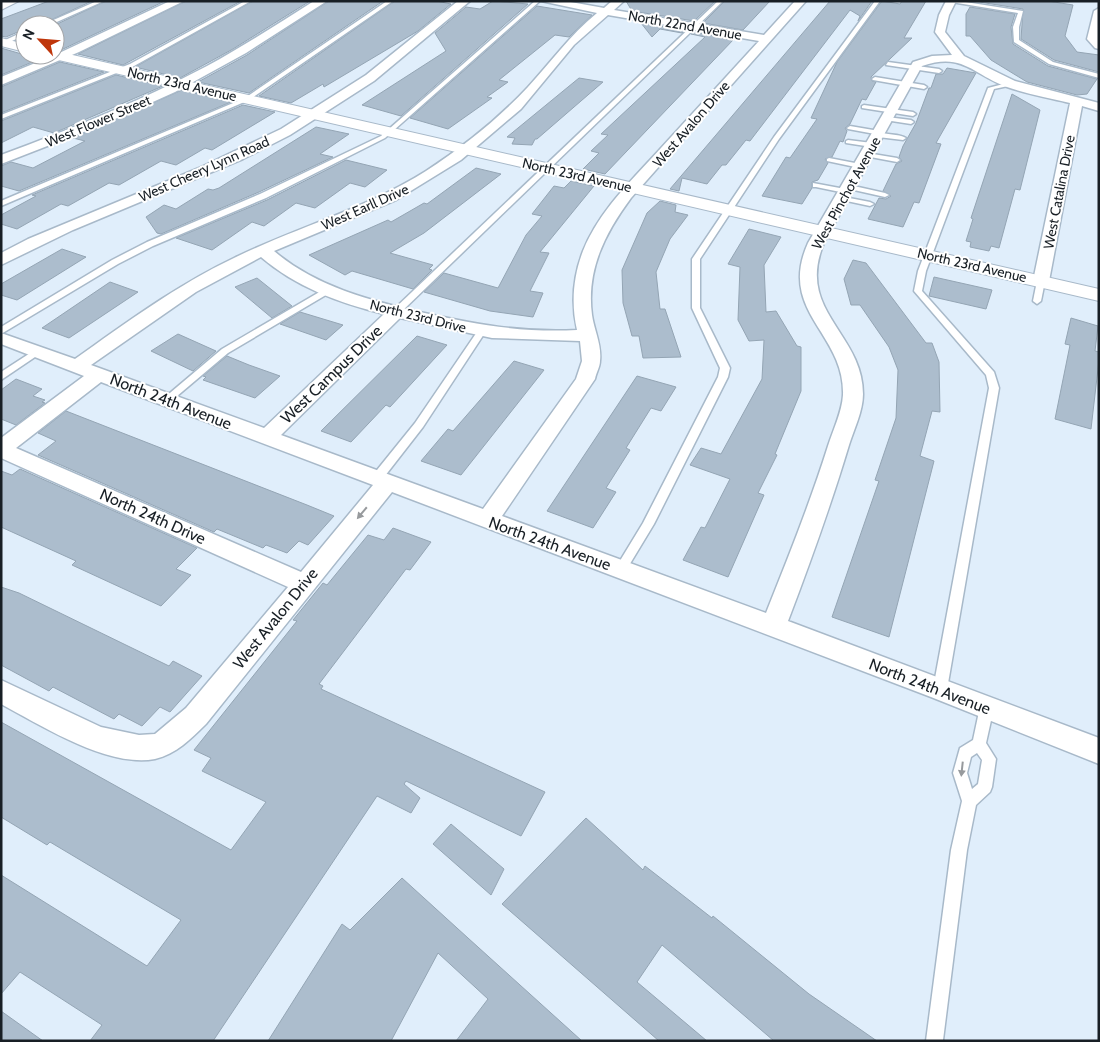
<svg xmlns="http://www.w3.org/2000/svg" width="1100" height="1042" font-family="Cabin,sans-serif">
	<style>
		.building { fill: #acbdcd; stroke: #94a5b4 }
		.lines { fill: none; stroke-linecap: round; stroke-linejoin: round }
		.service-casing { stroke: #a8b9c9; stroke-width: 3 }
		.minor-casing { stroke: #a8b9c9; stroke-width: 3 }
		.tertiary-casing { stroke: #a8b9c9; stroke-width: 2 }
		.service { fill: #fff; fill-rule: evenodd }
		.minor { fill: #fff; fill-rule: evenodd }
		.tertiary { fill: #fff; fill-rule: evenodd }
		.oneway { fill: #979a9d }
		.labels { text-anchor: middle; stroke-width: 4; stroke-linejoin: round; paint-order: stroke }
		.far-street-label { font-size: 14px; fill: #181f25; stroke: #fff }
		.street-label { font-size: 16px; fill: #181f25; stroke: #fff }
	</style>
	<rect width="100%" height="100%" fill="#e0eefb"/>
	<g class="building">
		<path d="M49 1H92L40 25H25V29L6 37 1 36V19Z"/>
		<path d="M106 1H165L61 50 55 49V25Z"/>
		<path d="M186 1H241L123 65 78 54Z"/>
		<path d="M253 1H310L233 49 180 78 135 67Z"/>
		<path d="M329 1H383L249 93 198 82 247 55Z"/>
		<path d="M395 1H436L451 4 418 31 324 87 323 84 291 103 259 96Z"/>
		<path d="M493 1 528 4 401 116 362 105 446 51 435 33 466 7 480 9Z"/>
		<path d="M626 1H715L694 21 632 11Z"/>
		<path d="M725 1H770L743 30 703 23Z"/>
		<path d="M830 1H872L858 21 860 16 850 10 750 141 746 140 726 165H722L707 184 682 178 679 191 670 189Z"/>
		<path d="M882 1 900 4 902 1H926L904 38H912L871 77 872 81 876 82 866 100 862 99 850 124 845 128 847 131 843 142 840 141 832 157 825 159 828 163 818 180 812 182V188L802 204 762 196 786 157 790 158 817 119 811 118 837 62Z"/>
		<path d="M973 1H1048L1073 5 1065 36 1077 52 1099 55V72L1054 60 1021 39 1023 9Z"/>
		<path d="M537 6 592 15 569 37 555 35 499 80 508 82 487 97 492 98 448 129 410 118Z"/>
		<path d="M970 7 1015 14 1011 27 1013 44 1048 66 1097 79 1087 94 1077 95 1027 82 991 60 970 36H966V14Z"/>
		<path d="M641 23 685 30 682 33 660 29 652 37Z"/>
		<path d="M694 32 734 39 605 174 583 169 599 153 591 151 608 135 601 134 705 37 691 34Z"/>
		<path d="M1 48 25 55 47 56 1 75Z"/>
		<path d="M60 62 104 72 1 113V87Z"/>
		<path d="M947 68 976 73 936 143 941 144 919 203 914 202 903 227 868 219 879 198 886 199 891 196 883 191 896 164 902 161 899 157 903 146 916 123 929 88H931L936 74H943Z"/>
		<path d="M116 75 163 86 54 133 33 127 1 143V121Z"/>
		<path d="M579 78 603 82 537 139H535L532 145 512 144 515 138 507 137Z"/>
		<path d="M182 90 231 102 19 191 1 186V166L11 162 33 168 85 141 73 138Z"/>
		<path d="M1012 94 1040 110 1020 190 1015 189 999 248 991 246 989 251 970 247 971 242 966 241 973 219 971 218Z"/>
		<path d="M243 105 275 112 212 150 205 148 176 165 161 161 119 185 109 183 68 206 61 204 17 229 1 224V215L36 196 32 195Z"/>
		<path d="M316 127 349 134 320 154 333 157 259 192 161 234 157 233 146 217 164 205 176 209 208 189 213 190 219 188Z"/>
		<path d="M346 160 387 170 365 187 350 183 315 208 296 203 264 226 252 222 212 250 176 238 267 200Z"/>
		<path d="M476 168 501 174 424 233 390 253 433 265 429 269 432 270 413 289 352 271 345 275 309 255 388 220 391 222 424 203 427 204Z"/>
		<path d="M571 181 594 186 540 252 549 253 530 291 543 293 533 317 490 311 424 292 444 273 498 288 526 235 542 216 532 214 554 186 564 188Z"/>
		<path d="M660 201 676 205 675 212 688 215 670 239 656 272 660 309H665L681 357 643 358 639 336H632L623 303 622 270 647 213Z"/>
		<path d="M749 229 781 237 764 265 766 312 776 311 797 346 801 347V391L775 454 777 455 758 493 764 495 728 577 683 560 701 527 705 528 730 479 690 465 701 448 721 454 762 379 764 340 749 341 738 320 740 267 728 264Z"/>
		<path d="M62 249 86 257 17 300 1 295V284Z"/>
		<path d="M853 260 866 263 926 343H932L939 362 940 412 932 411 920 456 934 461 889 637 832 617 879 481 875 480 896 418 898 370 889 347 860 305H851L844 279Z"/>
		<path d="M934 277 992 290 986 309 929 296Z"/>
		<path d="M257 278 292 306 272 318 235 287Z"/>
		<path d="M110 282 138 292 69 338 42 328Z"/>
		<path d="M300 312 343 325 326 340 280 324Z"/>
		<path d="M1071 318 1098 326 1095 351 1099 352V360L1091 429 1055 419 1070 345 1065 344Z"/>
		<path d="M178 334 216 351 193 371 151 351Z"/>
		<path d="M417 336 447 345 390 407 386 405 351 442 321 431Z"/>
		<path d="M227 356 249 365 280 376 255 398 203 380 206 377 203 376Z"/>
		<path d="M514 361 544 370 461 475 421 461 448 429 453 431Z"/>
		<path d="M637 376 676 387 661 411 651 408 626 448 630 450 606 488 616 492 593 528 547 511Z"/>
		<path d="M16 379 42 389 33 396 45 400 42 402 45 403 16 425 1 419V390Z"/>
		<path d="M66 411 307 505 334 516 308 545 299 541 287 553 266 545 263 548 217 529 214 532 38 455 56 441 38 433Z"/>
		<path d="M20 469 197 548 176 569 191 575 161 606 72 565 76 561 1 527V471L12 475Z"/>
		<path d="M393 528 431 542 410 570 406 569 344 651 319 684 323 686 321 689 545 792 521 836 406 781 404 784 420 798 411 813 377 796 213 1041H90L102 1025 20 972 1 994V875L147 966 181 920 50 842 47 845 1 817V722L231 850 266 802 202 771 211 758 194 750 297 621 293 620 323 583 327 585 368 535 384 540Z"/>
		<path d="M1 587 19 593 169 666 173 661 202 676 170 712 160 707 142 726 119 714 114 719 53 687 49 691 1 665Z"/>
		<path d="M586 818 643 870 645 866 712 918 713 916 809 994 877 1041H774L662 945 637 982 707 1041H659L502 904Z"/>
		<path d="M451 824 504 869 491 895 433 844Z"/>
		<path d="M402 878 468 938 582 1041H456L488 999 438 953 391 1041H268L342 924 350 930Z"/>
		<path d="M1 1011 43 1041H1Z"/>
	</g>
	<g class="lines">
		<g class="service-casing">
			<g id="service">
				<path d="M97 1H104L50 25H42Z"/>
				<path d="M245 1H251L134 66 1 119V115L130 64Z"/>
				<path d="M387 1H393L249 100 1 206V201L245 98Z"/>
				<path d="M535 1H540L385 138 266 198 153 246 118 264 1 334V327L112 260 147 242 260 194 381 136Z"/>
				<path d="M718 1H723L399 314H393V310Z"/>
				<path d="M875 1H880L779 139 700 259V308L730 368 728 377 654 524 625 572H617L615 569 643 523 718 377 720 368 692 308V259L774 137Z"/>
				<path d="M945 1H959L1023 11 1019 27V40L1053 62 1099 74V78L1049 64 1014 42 1013 27 1018 13Z"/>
				<path d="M25 31V35L1 46V42Z"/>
				<path d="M888 62 939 69 942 71 939 73 886 65Z"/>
				<path d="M875 77 924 85 927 87 924 89 873 80 872 79Z"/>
				<path d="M1011 82 1013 83V85L994 89 926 271 922 291 994 372 999 388 947 689 945 693 940 695 935 693 933 689 989 388 986 375 914 291 918 271 988 88Z"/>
				<path d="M864 105 913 112 916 114 913 116 862 108V106Z"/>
				<path d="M887 117 911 120 914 122 911 124 885 120 884 119Z"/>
				<path d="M850 126 879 131C886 136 898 133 906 138L903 140 878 137 875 134 848 129 847 128Z"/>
				<path d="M848 140 872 143 875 145 872 147 846 143V141Z"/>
				<path d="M867 153 897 158 900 160 897 162 865 156 864 155Z"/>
				<path d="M829 158 860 164 864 166 860 168 827 161V159Z"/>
				<path d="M813 183 845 189 849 191 845 193 816 187H813Z"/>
				<path d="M845 184 885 193 889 195 885 197 845 188Z"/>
				<path d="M839 196 870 202 874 204 870 206 842 200 838 198Z"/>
				<path d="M1041 278 1045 281 1041 301 1037 304 1033 301 1037 281Z"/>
				<path d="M328 287 331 288V292L228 353 170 402H164L162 400 164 398 222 349Z"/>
				<path d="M482 328 486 331 423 427 381 481H373L372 478 373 475 415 423 479 329Z"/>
				<path d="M38 348 43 351 41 353 1 380V372Z"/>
				<path d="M987 701 992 703 994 707 986 743 996 759 992 787 990 792 976 805 967 850 943 1040 926 1041 951 850 962 801 953 773 960 748 973 740 980 707 982 703ZM977 753 982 760 978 784 972 789 967 773 971 757Z"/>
			</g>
		</g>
		<g class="minor-casing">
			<g id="minor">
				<path d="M170 1H184L79 52 1 85V77L55 55Z"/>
				<path d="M314 1H327L246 53 175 92 104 124 1 164V155C71 129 141 101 207 66 244 46 279 23 314 1Z"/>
				<path d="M458 1H470L374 81 290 135 243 159 73 230 1 265V253L28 239 199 168 281 129 366 75Z"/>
				<path d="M541 1H565L604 8 612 1H624L614 10 764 35 795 1H806L631 198C605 233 586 270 592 315 594 330 602 345 600 361 600 367 596 373 595 379L502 516 766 613C788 558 810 503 828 446 833 430 842 412 843 395 845 333 777 312 808 243L913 62 932 56 952 55 935 32 939 15 946 1H956L949 15 945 32 964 56 1015 81 1099 103V111L1082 106 1049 281 1047 285H1035L1033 281 1070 103C1050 98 1027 94 1007 87 972 74 963 52 922 66L824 243C795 311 863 333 863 394 863 411 854 429 849 445 831 505 810 563 788 621L1099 738V764L931 697 392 492 206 724C191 739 176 754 155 759 108 768 42 726 1 704V680L101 727 139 735 155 734 186 708 288 587 1 458V438L84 376 1 344V333L75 359C126 323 177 285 234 258 297 227 366 209 426 171 463 147 498 119 528 87 551 62 570 35 597 13ZM608 15 759 41C726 77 693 113 661 148 632 180 599 211 583 251 573 277 571 304 577 330 521 333 474 324 420 312 368 300 315 286 274 251L396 200 461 160 521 109 574 45ZM261 257C296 287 339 303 384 314L264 428 91 365 196 292ZM400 318 492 338 580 341 582 361 576 379 483 509 281 435ZM101 382 373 485 301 572 16 448Z"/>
				<path d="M1099 8V49L1095 48 1087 39 1094 11Z"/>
			</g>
		</g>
		<g class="tertiary-casing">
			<g id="tertiary">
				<path d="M1 1H19L1 10Z"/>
				<path d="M1 38 25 44V52L1 46Z"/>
				<path d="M55 51 1099 289V301L50 58 48 55H55Z"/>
			</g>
		</g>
		<use href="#service" class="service"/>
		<use href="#minor" class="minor"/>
		<use href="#tertiary" class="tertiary"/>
	</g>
	<defs><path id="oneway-solid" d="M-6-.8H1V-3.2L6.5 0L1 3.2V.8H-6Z" transform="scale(1.25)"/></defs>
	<g class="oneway">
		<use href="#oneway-solid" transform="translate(362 513) rotate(130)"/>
		<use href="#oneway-solid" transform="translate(962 769) rotate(96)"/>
	</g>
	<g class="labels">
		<g class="far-street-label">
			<text transform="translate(685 25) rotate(10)" y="5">North 22nd Avenue</text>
			<text transform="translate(182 84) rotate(13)" y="5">North 23rd Avenue</text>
			<text transform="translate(98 121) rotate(-23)" y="5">West Flower Street</text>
			<text transform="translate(691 124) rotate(-49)" y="5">West Avalon Drive</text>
			<text transform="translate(204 169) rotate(-24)" y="5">West Cheery Lynn Road</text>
			<text transform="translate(577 175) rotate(13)" y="5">North 23rd Avenue</text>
			<text transform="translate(1059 192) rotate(-79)" y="5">West Catalina Drive</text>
			<text transform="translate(846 193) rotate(-61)" y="5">West Pinchot Avenue</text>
			<text transform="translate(365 207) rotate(-24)" y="5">West Earll Drive</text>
			<text transform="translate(972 265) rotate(13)" y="5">North 23rd Avenue</text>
			<text transform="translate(418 316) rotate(14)" y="5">North 23rd Drive</text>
		</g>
		<g class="street-label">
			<text transform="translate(331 374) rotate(-44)" y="6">West Campus Drive</text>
			<text transform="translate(171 401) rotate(21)" y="6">North 24th Avenue</text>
			<text transform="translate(153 516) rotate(24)" y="6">North 24th Drive</text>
			<text transform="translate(550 543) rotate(20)" y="6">North 24th Avenue</text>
			<text transform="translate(275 618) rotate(-51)" y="6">West Avalon Drive</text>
			<text transform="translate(930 686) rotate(21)" y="6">North 24th Avenue</text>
		</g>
	</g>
	<rect width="1100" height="1042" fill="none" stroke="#181f25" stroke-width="5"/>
	<g transform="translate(40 40) rotate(296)"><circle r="24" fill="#ffffff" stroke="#a3a5a8"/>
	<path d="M0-4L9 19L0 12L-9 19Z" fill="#bf360b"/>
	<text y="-8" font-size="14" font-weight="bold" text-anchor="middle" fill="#181f25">N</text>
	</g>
</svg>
